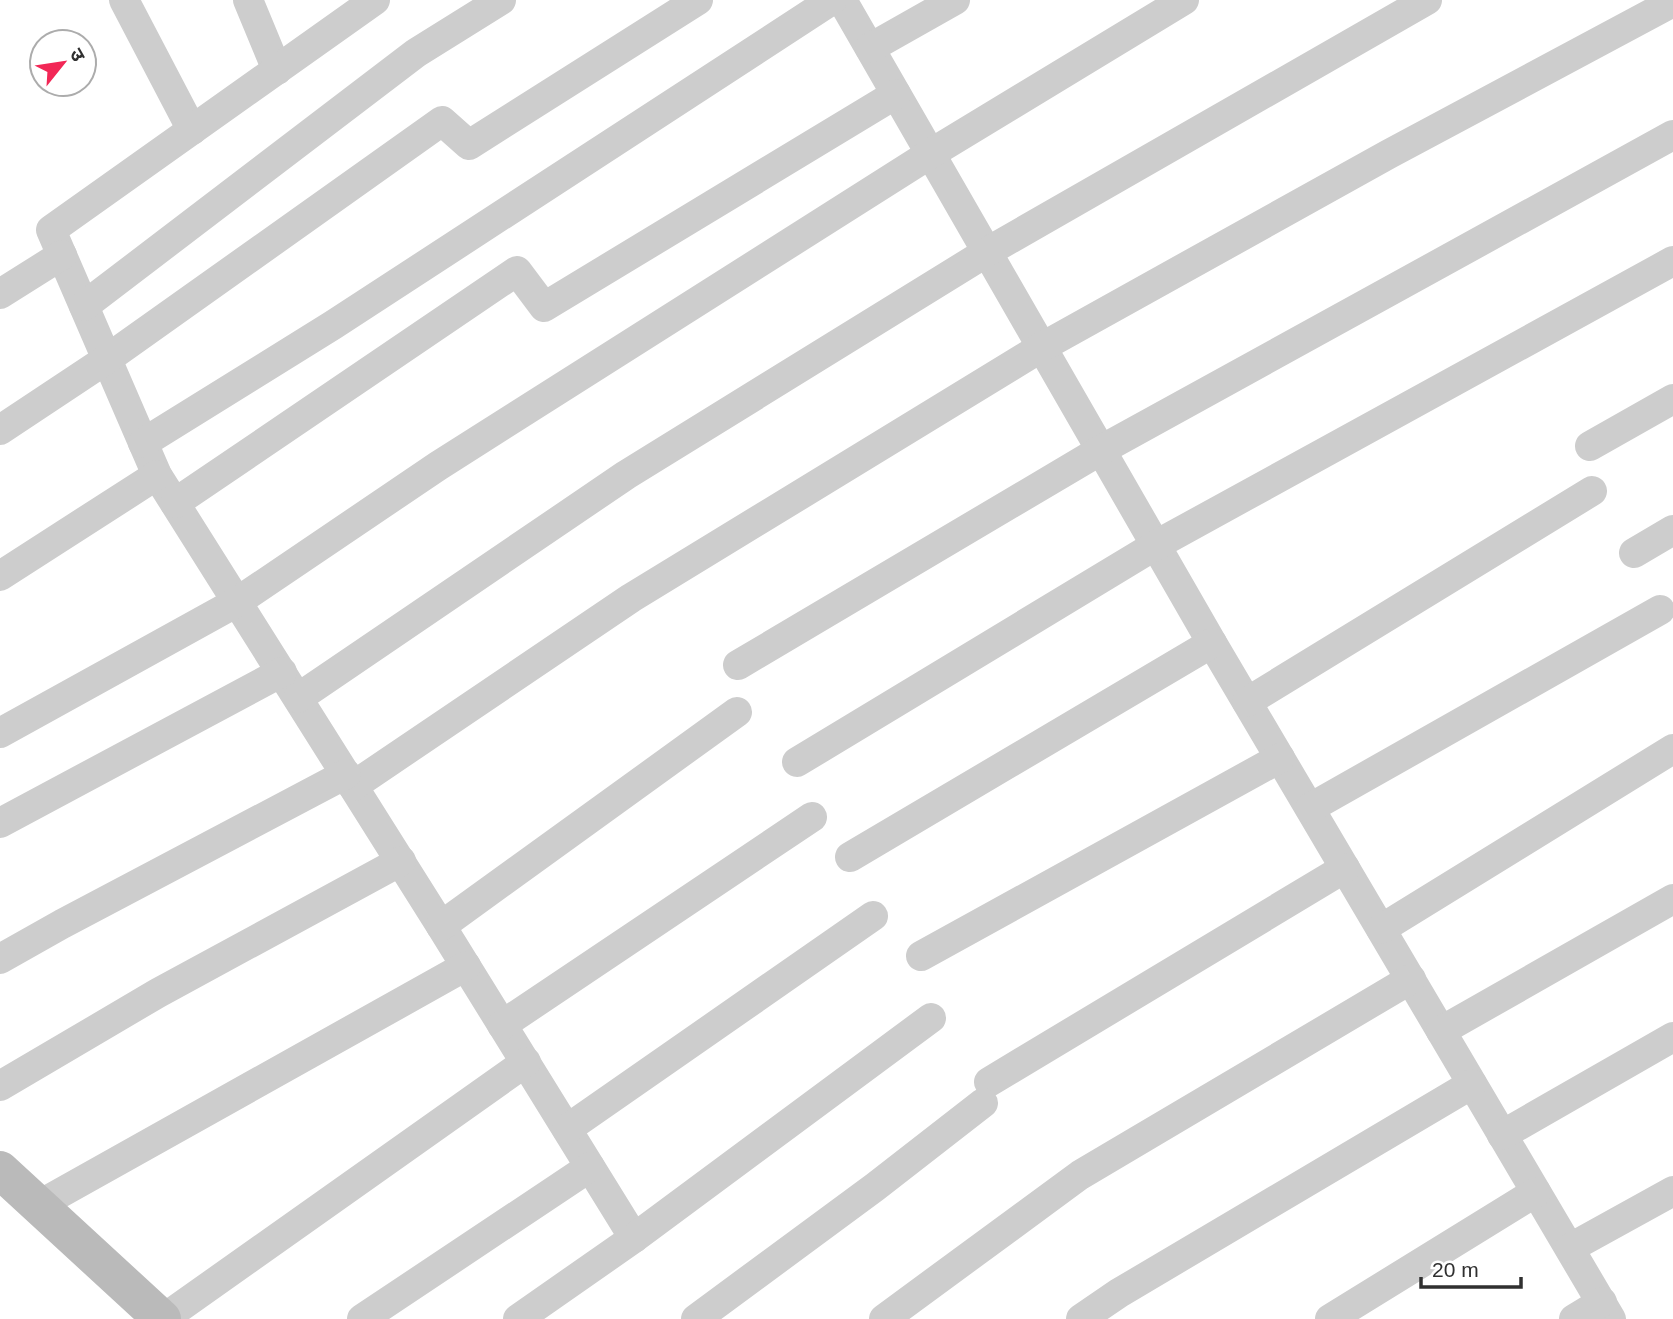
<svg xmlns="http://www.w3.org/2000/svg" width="1673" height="1319" font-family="Arial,'Noto Sans Devanagari',sans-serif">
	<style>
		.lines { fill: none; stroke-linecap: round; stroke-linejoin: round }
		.street { stroke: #cdcdcd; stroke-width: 30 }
		.secondary { stroke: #bababa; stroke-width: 38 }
	</style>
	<rect width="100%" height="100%" fill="#fff"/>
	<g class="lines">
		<g class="street">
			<path d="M124 0 192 130"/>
			<path d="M248 0 277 70"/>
			<path d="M375 0 51 230 157 475 441 926 634 1238"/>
			<path d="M842 0 1212 643 1611 1319"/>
			<path d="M870 48 955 0"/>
			<path d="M0 294 62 255"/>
			<path d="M84 306 416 53 501 0"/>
			<path d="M0 430 107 359 442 121 469 145 698 0"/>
			<path d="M143 443 333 325 832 0"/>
			<path d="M1590 446 1673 399"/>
			<path d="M175 503 517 271 544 307 896 94"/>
			<path d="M1634 553 1673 530"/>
			<path d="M0 576 157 475"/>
			<path d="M738 665 1101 450 1673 135"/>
			<path d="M298 698 626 475 987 252 1427 0"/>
			<path d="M1247 702 1592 491"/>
			<path d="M0 733 237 602 438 466 930 154 1184 0"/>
			<path d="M797 762 1156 545 1673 261"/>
			<path d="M353 786 631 598 1042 347 1389 154 1673 2"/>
			<path d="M1310 808 1660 610"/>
			<path d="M0 823 282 672"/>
			<path d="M850 857 1212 643"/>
			<path d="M441 926 737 712"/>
			<path d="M1381 929 1673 749"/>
			<path d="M921 956 1280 758"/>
			<path d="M0 959 62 924 346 774"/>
			<path d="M502 1025 812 817"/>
			<path d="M1441 1031 1673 899"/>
			<path d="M989 1082 1345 868"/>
			<path d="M0 1086 158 993 401 861"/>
			<path d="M567 1129 873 916"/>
			<path d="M1502 1135 1673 1037"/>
			<path d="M39 1205 466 966"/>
			<path d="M1570 1248 1673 1191"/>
			<path d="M163 1319 526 1062"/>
			<path d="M362 1319 590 1167"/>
			<path d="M518 1319 634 1238 931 1018"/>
			<path d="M696 1319 875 1187 983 1103"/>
			<path d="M884 1319 1080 1175 1411 979"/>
			<path d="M1081 1319 1119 1293 1472 1084"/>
			<path d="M1330 1319 1536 1192"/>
			<path d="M1574 1319 1602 1302"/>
		</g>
		<path class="secondary" d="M0 1170 162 1319"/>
	</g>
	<g transform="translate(63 63) rotate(60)"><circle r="33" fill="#ffffff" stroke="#acacac" stroke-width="2"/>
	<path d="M0-5L12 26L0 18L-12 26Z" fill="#f22756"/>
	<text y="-10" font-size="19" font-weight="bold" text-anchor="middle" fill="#303030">उ</text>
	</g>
	<path d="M1421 1277v10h100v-10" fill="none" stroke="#303030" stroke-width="3.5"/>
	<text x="1432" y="1277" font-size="21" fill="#303030" stroke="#ffffff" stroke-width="5" paint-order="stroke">20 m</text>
</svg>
